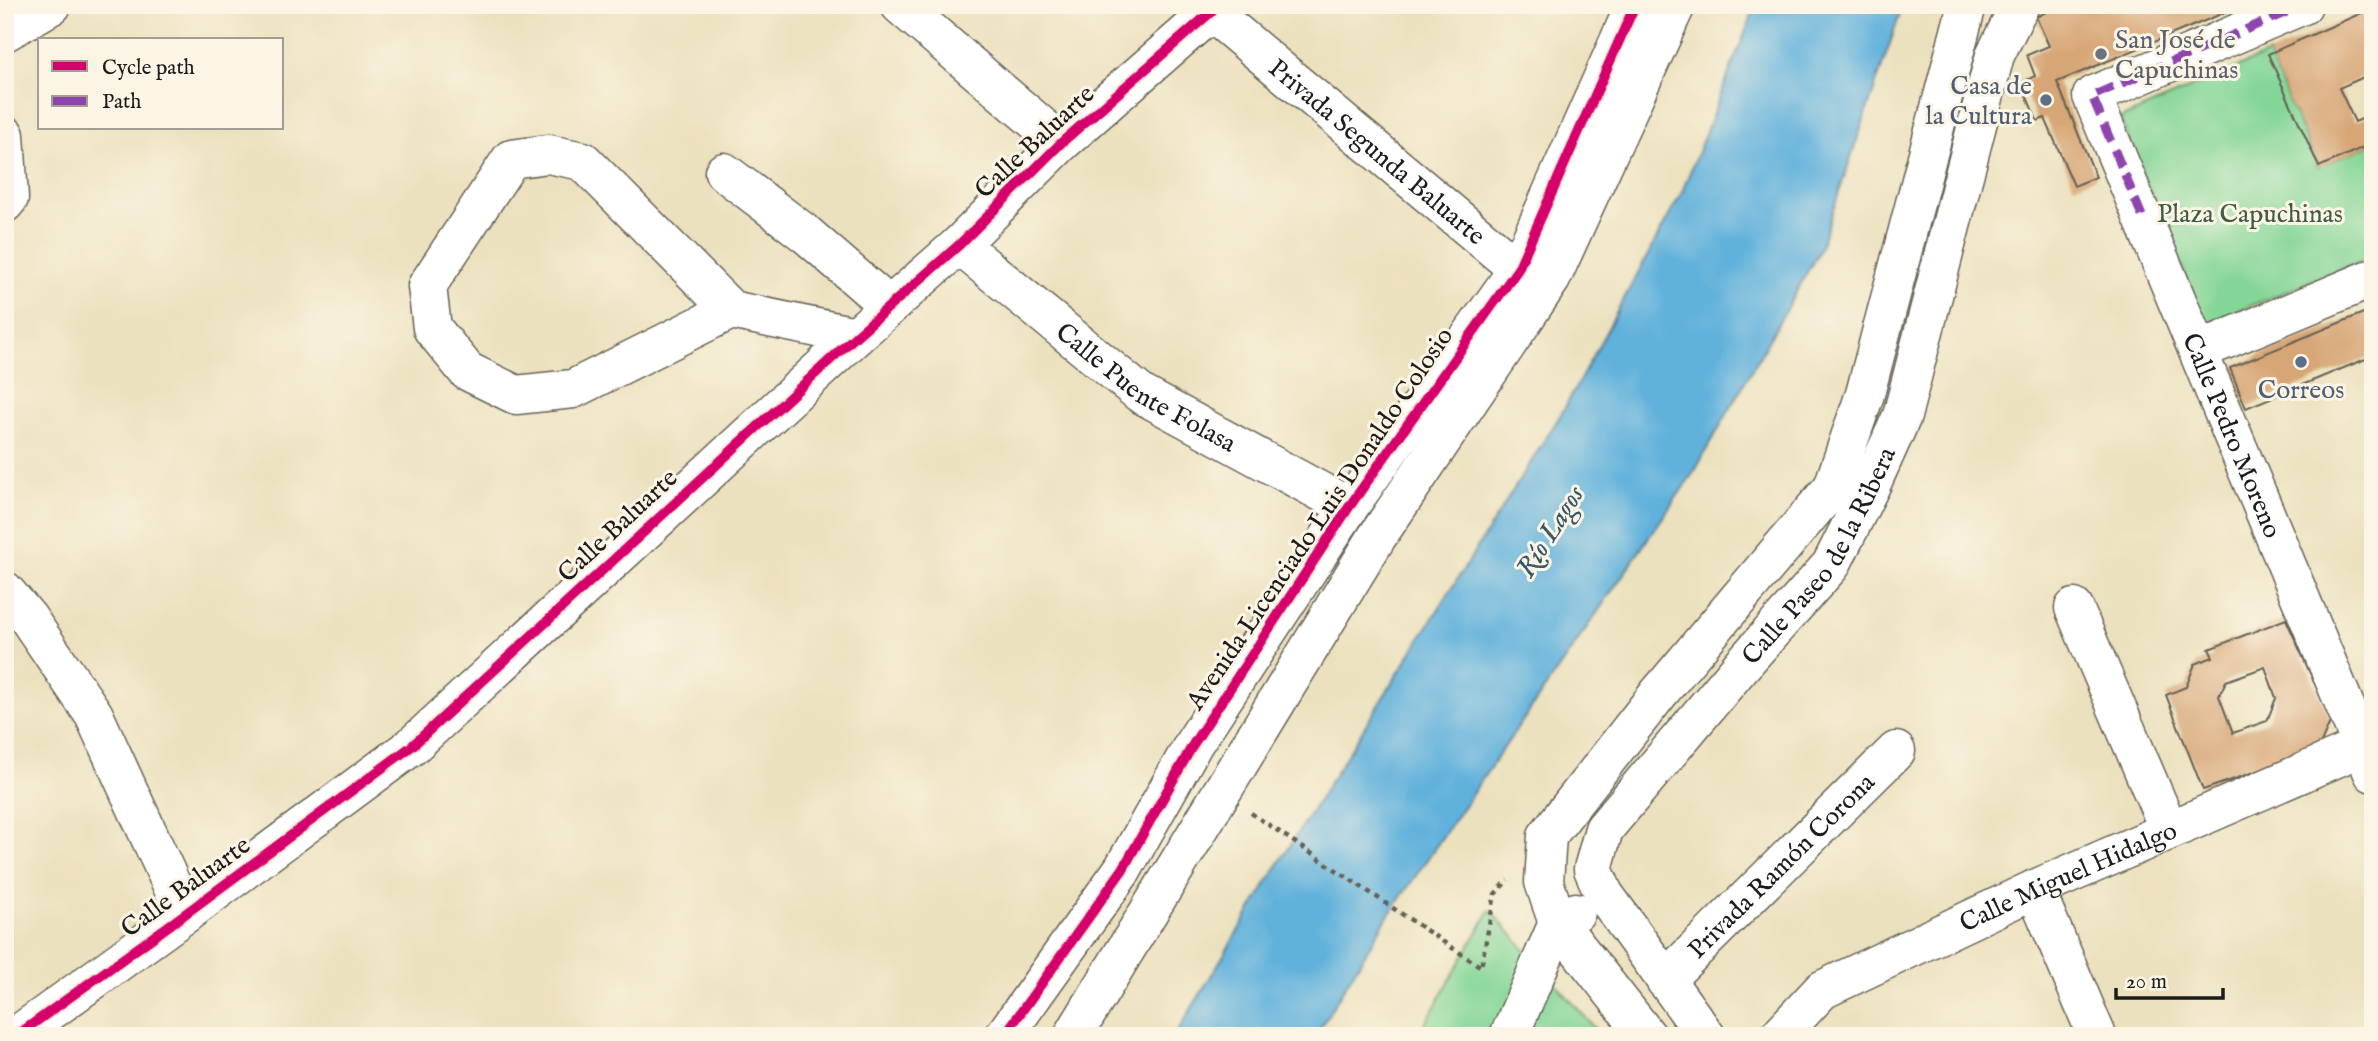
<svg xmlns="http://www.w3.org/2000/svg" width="2378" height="1041" font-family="'IM FELL English',serif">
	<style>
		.green { fill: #84d697; stroke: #50795a; stroke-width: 2 }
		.water { fill: #61b1dc; stroke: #3e667c; stroke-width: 2 }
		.building { fill: #d7a676; fill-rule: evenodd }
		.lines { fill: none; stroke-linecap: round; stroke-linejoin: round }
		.minor-casing { stroke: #656155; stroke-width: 41 }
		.path { stroke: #656155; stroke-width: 4.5; stroke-dasharray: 5 5; stroke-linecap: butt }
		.minor { stroke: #fff; stroke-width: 38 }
		.quiet { stroke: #8e44ad; stroke-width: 9; stroke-dasharray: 18 9; stroke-linecap: butt }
		.cycleway-casing { stroke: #fcf5e5; stroke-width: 15 }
		.cycleway { stroke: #d6006c; stroke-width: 10 }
		.worship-dot { fill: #6b7280; stroke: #fcf5e5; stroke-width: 2.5 }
		.service-dot { fill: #5c6f8a; stroke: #fcf5e5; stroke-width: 2.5 }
		.labels { text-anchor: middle; stroke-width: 6; stroke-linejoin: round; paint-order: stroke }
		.worship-label { font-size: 26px; fill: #5b616d; stroke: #fcf5e5; text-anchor: start }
		.service-label { font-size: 26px; fill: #4e5e75; stroke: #fcf5e5; text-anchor: end }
		.street-label { font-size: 26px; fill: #1c1c1c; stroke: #fcf5e5 }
		.park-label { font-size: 26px; fill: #405d47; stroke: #fcf5e5 }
		.water-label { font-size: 28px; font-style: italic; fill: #385869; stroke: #fcf5e5 }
	</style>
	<rect width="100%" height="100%" fill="#fcf5e5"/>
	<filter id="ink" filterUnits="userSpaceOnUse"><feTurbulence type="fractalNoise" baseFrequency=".0143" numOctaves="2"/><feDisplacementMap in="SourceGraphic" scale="14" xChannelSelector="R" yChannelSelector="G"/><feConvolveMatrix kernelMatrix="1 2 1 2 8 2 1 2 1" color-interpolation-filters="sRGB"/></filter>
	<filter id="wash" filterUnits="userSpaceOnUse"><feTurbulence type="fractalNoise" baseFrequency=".00686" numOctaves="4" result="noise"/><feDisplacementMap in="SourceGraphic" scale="28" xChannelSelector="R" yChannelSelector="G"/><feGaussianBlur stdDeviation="1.57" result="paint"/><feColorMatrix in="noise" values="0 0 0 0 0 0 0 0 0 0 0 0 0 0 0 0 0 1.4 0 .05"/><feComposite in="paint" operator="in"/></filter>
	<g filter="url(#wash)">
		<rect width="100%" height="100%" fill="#ece1be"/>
		<g class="green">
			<path d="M2268 54 2318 167 2373 143V256L2206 324 2120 119Z"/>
			<path d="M1490 910 1602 1036H1418Z"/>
		</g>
		<path class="water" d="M1756 5H1903L1819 251 1696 469 1388 916 1315 1036H1175L1279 863 1563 411 1682 192Z"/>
		<g id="blocks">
			<g class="building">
				<path d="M2060 5H2243L2057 82 2096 177 2074 186 2045 118 2037 121 2021 83 2035 76 2027 55 2049 46 2036 17Z"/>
				<path d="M2373 8V73L2339 88 2355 122 2373 114V143L2319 167 2268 54Z"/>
				<path d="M2373 309V356L2246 408 2230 368Z"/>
				<path d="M2286 619 2331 720 2318 750 2203 790 2166 695 2186 687 2195 664 2213 657 2209 649ZM2265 667 2276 698 2267 721 2233 733 2219 696 2226 681Z"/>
			</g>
		</g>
	</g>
	<g filter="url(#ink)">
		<use href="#blocks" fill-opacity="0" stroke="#656155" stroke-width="2"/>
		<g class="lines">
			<g class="minor-casing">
				<g id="minor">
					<path d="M900 5 1061 143"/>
					<path id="s1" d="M2303 5 2092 96 2373 773"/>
					<path id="s2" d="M1211 12 1518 269 1539 275"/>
					<path d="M5 32 52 5"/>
					<path d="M5 135 9 198 5 203"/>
					<path d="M724 172 807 235 889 306"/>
					<path id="s3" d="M959 245 1141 394 1349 507"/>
					<path d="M731 310 583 161 548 154 511 159 427 286 432 328 467 371 516 395 573 389 731 310 856 336"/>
					<path d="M2198 351 2373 278"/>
					<path d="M5 591 28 618 94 715 185 914"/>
					<path d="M2074 608 2169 830"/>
					<path d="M2035 889 2097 1036"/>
					<path id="s4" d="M1665 980 1896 751"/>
					<path d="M16 1036 185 914 412 746 856 336 959 245 1061 143 1211 12 1215 5"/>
					<path d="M1004 1036 1123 869 1194 743 1349 507 1518 269 1635 5"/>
					<path d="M1073 1036 1377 537 1551 279 1676 5"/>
					<path d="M1509 1036 1558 923 1576 912"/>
					<path d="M1647 1036 1558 923 1544 882 1547 836 1659 693 1833 487 1865 394 1967 5"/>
					<path id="s5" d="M1706 1036 1604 894 1593 869 1604 829 1742 665 1831 565 1871 485 1902 416 1995 55 2020 5"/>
					<path id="s6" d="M1779 1036 1822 990 2035 889 2373 742"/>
				</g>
			</g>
			<path class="path" d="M1251 813 1481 967 1495 894 1508 880"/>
			<use href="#minor" class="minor"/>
			<path class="quiet" d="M2142 216 2092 96 2303 5"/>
			<g class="cycleway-casing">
				<g id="cycleway">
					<path d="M16 1036 185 914 412 746 856 336 959 245 1061 143 1211 12 1215 5"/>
					<path d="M1004 1036 1123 869 1194 743 1349 507 1518 269 1635 5"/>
				</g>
			</g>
			<use href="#cycleway" class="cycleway"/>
		</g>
	</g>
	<circle class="worship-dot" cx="2101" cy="54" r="7"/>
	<g class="service-dot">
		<circle cx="2046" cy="100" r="7"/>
		<circle cx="2301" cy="362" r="7"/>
	</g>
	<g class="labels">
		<g class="worship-label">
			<text x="2115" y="48">San José de<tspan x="2115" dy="30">Capuchinas</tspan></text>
		</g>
		<g class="service-label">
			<text x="2032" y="94">Casa de<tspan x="2032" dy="30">la Cultura</tspan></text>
			<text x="2301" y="398" text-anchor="middle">Correos</text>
		</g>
		<g class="street-label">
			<text transform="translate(1034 141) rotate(-43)" y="9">Calle Baluarte</text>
			<text dy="9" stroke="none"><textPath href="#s2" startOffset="217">Privada Segunda Baluarte</textPath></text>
			<text dy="9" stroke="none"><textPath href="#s3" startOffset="236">Calle Puente Folasa</textPath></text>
			<text dy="9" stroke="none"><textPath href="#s1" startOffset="597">Calle Pedro Moreno</textPath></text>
			<text transform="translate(1319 518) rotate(-56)" y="9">Avenida Licenciado Luis Donaldo Colosio</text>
			<text transform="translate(617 525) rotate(-43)" y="9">Calle Baluarte</text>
			<text dy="9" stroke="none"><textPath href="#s5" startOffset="593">Calle Paseo de la Ribera</textPath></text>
			<text dy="9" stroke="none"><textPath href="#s4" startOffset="163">Privada Ramón Corona</textPath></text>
			<text dy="9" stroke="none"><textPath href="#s6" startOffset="334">Calle Miguel Hidalgo</textPath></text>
			<text transform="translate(185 886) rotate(-36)" y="9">Calle Baluarte</text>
		</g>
		<g class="park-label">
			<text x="2250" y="222">Plaza Capuchinas</text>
		</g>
		<g class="water-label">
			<text transform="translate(1549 531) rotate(-58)" y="10">Río Lagos</text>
		</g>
	</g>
	<rect width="2378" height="1041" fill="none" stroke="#fcf5e5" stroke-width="28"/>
	<rect x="38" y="38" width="245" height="91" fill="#fcf5e5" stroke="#a29e95" stroke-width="2"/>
	<rect x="52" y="61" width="35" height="10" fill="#d6006c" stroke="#a29e95" stroke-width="2"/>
	<text x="102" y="74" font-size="21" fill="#1c1c1c">Cycle path</text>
	<rect x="52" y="96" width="35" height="10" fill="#8e44ad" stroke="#a29e95" stroke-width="2"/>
	<text x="102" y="108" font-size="21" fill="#1c1c1c">Path</text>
	<path d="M2116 988v10h107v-10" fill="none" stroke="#1c1c1c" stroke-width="3.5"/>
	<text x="2126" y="988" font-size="21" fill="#1c1c1c" stroke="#fcf5e5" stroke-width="5" paint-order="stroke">20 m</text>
</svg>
